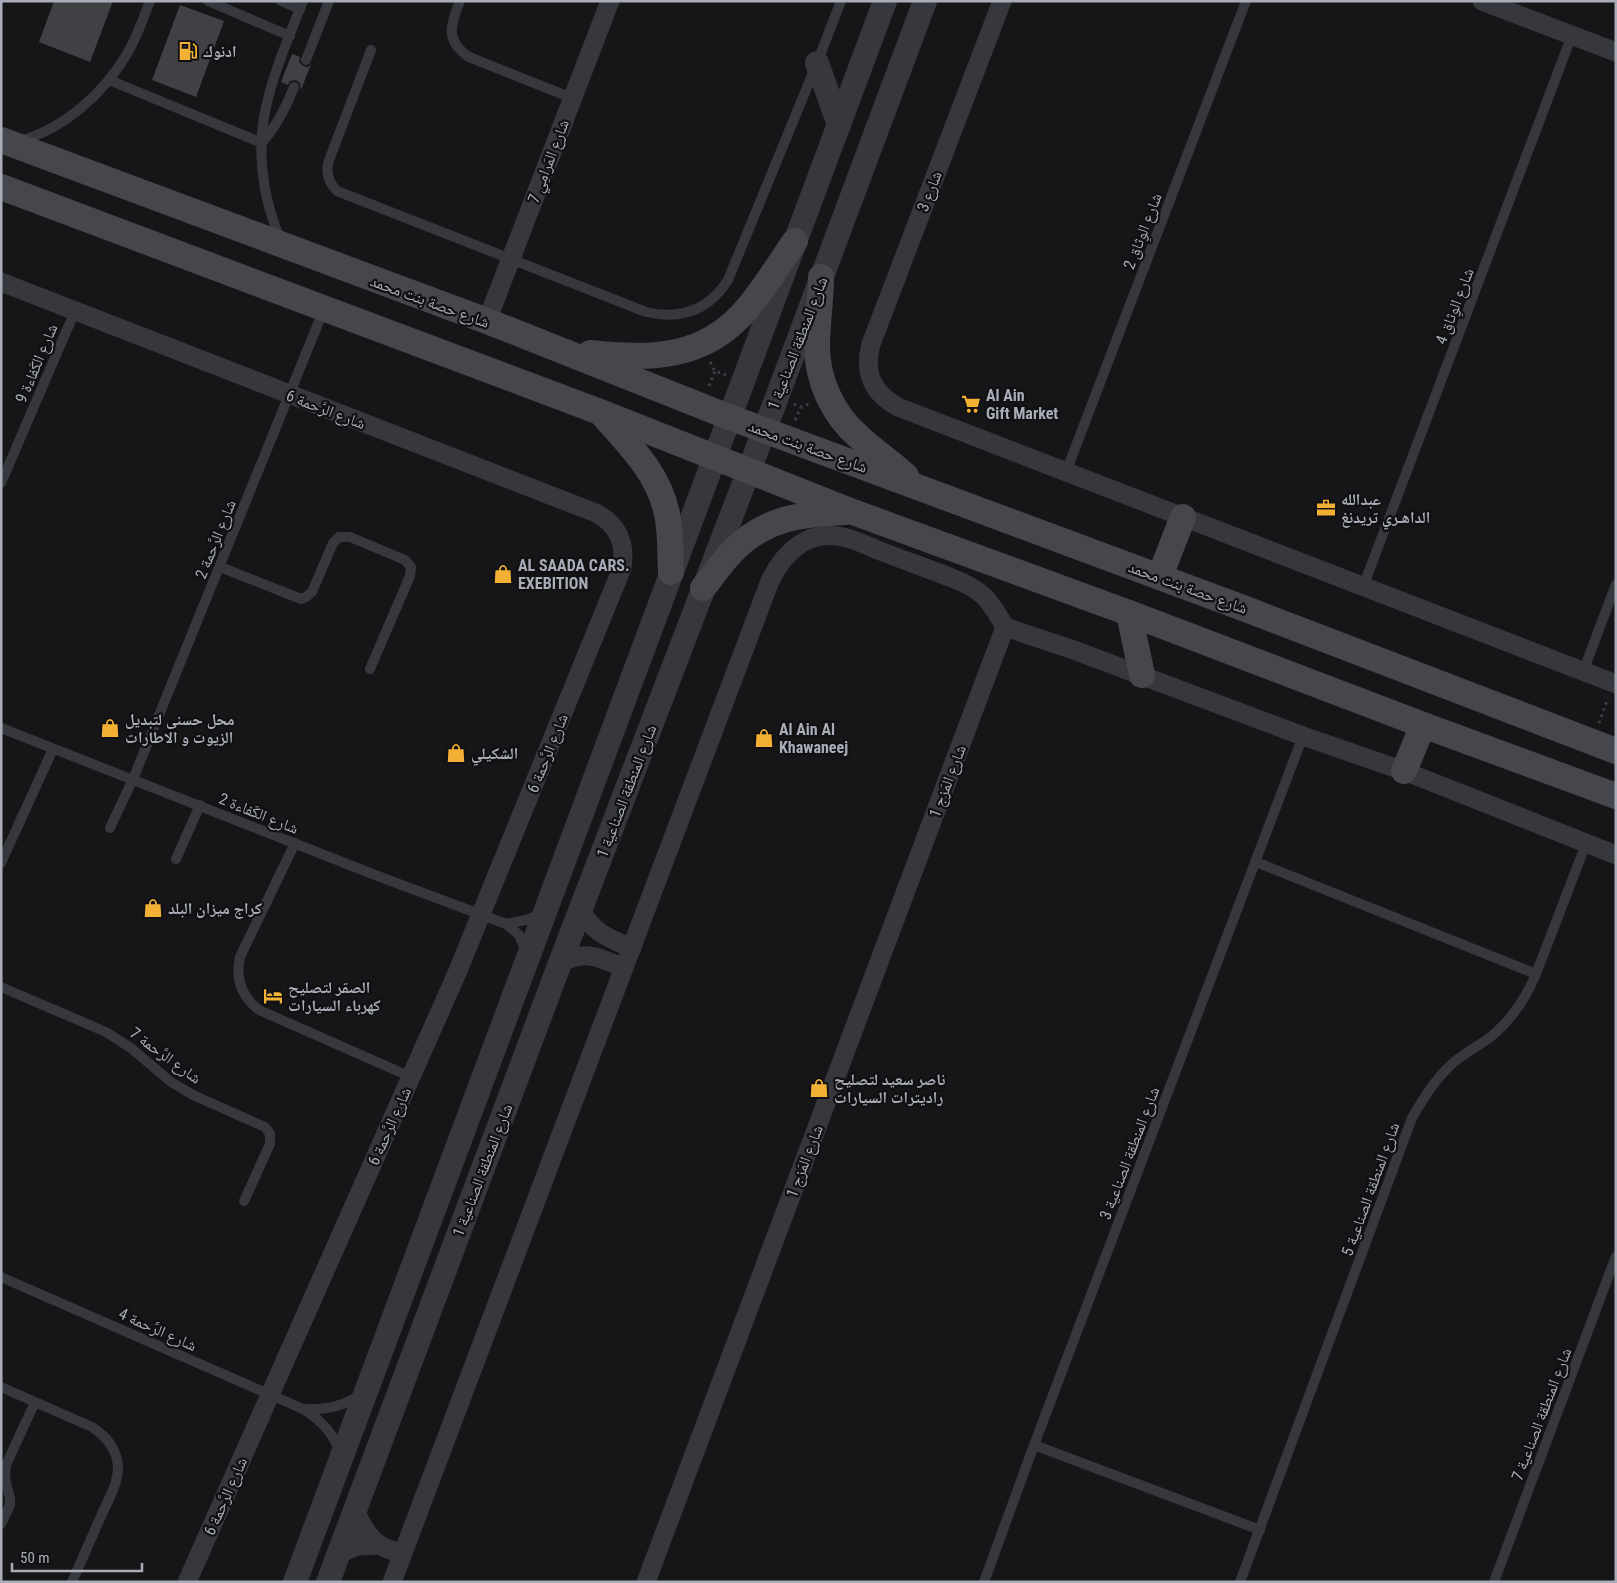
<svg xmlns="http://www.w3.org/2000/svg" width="1617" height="1583" font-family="'Roboto Condensed','Noto Naskh Arabic',sans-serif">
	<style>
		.building { fill: #404145 }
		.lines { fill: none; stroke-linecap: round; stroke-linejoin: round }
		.path { stroke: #3d3f44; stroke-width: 3; stroke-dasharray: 2.5 4; stroke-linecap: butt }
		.service { stroke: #37383d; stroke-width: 10 }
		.minor { stroke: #37383d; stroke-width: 19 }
		.tertiary { stroke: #37383d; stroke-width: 24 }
		.secondary { stroke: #45474d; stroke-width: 26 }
		.labels { text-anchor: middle; stroke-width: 4.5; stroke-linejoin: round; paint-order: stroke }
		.poi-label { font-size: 16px; font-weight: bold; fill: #a8adb8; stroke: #111113; text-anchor: start }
		.street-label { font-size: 16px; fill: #a8adb8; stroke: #111113 }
	</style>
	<rect width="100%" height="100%" fill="#161618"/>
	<g class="building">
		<path d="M54 1H113L90 62 39 42Z"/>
		<path d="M180 5 224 21 196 97 152 80Z"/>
		<path d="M292 54 300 57 299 62 303 66 308 67 311 64 301 90 300 83 296 80 290 81 288 85 281 82Z"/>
	</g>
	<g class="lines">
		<g class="path">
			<path d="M710 362 715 371 726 375"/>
			<path d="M709 386 715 371"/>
			<path d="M794 404 801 407 809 404"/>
			<path d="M795 420 801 407"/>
			<path d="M1599 723 1608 698"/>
		</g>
		<g class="service">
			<path d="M208 1 290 36"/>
			<path d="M281 1 300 9"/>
			<path d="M460 1C450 25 445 41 469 57L572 98"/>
			<path d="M371 50 328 163C326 174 329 183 337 191L646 312C681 320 709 310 728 280L817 63 841 1"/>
			<path d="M306 60 329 1"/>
			<path d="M109 80 262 143C277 125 286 108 294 87"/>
			<path d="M20 141C65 128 103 94 127 54 137 37 143 19 150 1"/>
			<path d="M281 241C261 195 255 143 269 95 277 63 291 32 303 1"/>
			<path d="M1066 472 1246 1"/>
			<path d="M1 483 75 311"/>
			<path d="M220 567 301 599 306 597 312 592 333 543 339 537H350L405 560 411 567 410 576 370 669"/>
			<path d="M1363 587 1572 35"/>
			<path d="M1583 672 1616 584"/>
			<path d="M1 728 375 875 506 924 519 935 526 951"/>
			<path d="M110 828 133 779 324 309"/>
			<path d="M295 843 240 957C235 979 241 996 259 1010L411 1077"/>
			<path d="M176 859 200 805"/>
			<path d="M1256 862 1536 974"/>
			<path d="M1 863 53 749"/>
			<path d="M506 924 526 920 541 914"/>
			<path d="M1 987 106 1032 131 1048 171 1082 193 1095 265 1127 270 1134V1144L244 1201"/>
			<path d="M1 1277 303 1409C321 1420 334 1433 340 1453"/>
			<path d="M1 1387 92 1427C106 1436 117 1449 118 1467 118 1484 108 1500 102 1514 92 1537 82 1559 72 1582"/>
			<path d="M304 1409C325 1410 344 1407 361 1394"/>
			<path d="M1034 1445 1260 1530"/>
			<path d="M1 1524 10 1505V1498L5 1479 6 1465 35 1402"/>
			<path d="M984 1582 1034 1445 1303 736"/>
			<path d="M1240 1582 1412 1118C1424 1097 1436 1078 1454 1062 1463 1055 1472 1049 1482 1043 1508 1026 1524 1002 1536 974L1586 844"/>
			<path d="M1494 1582 1616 1256"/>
		</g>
		<g class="minor">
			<path d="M1002 1 871 344C863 374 873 393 898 407L1616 684"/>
			<path d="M1482 1 1616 52"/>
			<path d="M1 282 596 513C618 525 626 543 622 568L457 973 187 1582"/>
			<path d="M487 321 610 1"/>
			<path d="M581 909C591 932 610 939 632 948"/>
			<path d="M560 963C586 949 600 958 624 968"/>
			<path d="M355 1509C360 1522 367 1537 380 1545 386 1549 395 1551 402 1554"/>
			<path d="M338 1554 358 1546 380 1545"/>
			<path d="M392 1582 770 581C784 552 808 529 843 537 857 540 870 547 883 552 906 561 929 569 952 578 983 590 989 599 1005 627L1071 649 1303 736 1404 771 1616 855"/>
			<path d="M646 1582 1005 627"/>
		</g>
		<g class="tertiary">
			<path d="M817 63 839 125"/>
			<path d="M295 1582 885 1"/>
			<path d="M328 1582 560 963 777 397 925 1"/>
		</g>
		<g class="secondary">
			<path d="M1 140 487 321 729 417 1243 608 1616 751"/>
			<path d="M1 187 600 412 853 512 1129 613 1423 725 1616 796"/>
			<path d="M821 277C821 300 817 323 817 346 817 380 833 415 859 437 874 451 891 462 906 476"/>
			<path d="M590 353C650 359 703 360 746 310 764 289 779 264 795 241"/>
			<path d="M602 414C628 444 659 473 667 514 671 533 670 552 671 572"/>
			<path d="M1160 576 1183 517"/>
			<path d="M703 588C713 576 721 563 732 552 764 518 801 514 845 512"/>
			<path d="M1129 613 1142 675"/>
			<path d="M1404 771 1423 725"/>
		</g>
	</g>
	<defs>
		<g id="fuel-bare" transform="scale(1.5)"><path d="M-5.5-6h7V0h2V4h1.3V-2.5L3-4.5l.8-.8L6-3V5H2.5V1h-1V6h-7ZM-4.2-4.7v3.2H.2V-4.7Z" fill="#f2b134" stroke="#111113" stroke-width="2.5" paint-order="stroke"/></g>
		<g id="supermarket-bare" transform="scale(1.5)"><path d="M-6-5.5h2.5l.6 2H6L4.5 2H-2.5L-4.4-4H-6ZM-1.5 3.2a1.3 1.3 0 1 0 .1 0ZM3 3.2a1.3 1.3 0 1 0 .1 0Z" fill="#f2b134" stroke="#111113" stroke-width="2.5" paint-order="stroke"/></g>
		<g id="office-bare" transform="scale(1.5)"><path d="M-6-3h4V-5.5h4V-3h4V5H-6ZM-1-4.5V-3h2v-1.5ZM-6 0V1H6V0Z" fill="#f2b134" stroke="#111113" stroke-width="2.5" paint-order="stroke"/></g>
		<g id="shop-bare" transform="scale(1.5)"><path d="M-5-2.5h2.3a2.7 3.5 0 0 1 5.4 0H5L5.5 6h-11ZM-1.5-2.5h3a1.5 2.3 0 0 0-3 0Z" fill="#f2b134" stroke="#111113" stroke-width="2.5" paint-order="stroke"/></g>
		<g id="hotel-bare" transform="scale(1.5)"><path d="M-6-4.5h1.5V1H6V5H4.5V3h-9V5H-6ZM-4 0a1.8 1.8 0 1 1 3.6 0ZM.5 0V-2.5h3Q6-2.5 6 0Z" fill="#f2b134" stroke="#111113" stroke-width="2.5" paint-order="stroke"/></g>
	</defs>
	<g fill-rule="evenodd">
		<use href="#fuel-bare" x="188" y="51"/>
		<use href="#supermarket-bare" x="971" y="404"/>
		<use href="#office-bare" x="1326" y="508"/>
		<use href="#shop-bare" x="503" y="574"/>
		<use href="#shop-bare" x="110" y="728"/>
		<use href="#shop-bare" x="764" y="738"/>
		<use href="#shop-bare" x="456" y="753"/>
		<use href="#shop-bare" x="153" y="908"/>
		<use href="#hotel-bare" x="273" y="996"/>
		<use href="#shop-bare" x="819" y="1088"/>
	</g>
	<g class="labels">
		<g class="poi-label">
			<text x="203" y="57">ادنوك</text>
			<text x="986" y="401">Al Ain<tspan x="986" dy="18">Gift Market</tspan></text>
			<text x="1341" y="505">عبدالله<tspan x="1341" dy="18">الداهـري تريدنغ</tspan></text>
			<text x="518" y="571">AL SAADA CARS.<tspan x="518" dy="18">EXEBITION</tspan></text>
			<text x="125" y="725">محل حسنى لتبديل<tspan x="125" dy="18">الزيوت و الاطارات</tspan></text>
			<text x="779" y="735">Al Ain Al<tspan x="779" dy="18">Khawaneej</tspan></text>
			<text x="471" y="759">الشكيلي</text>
			<text x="168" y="914">كراج ميزان البلد</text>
			<text x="288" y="993">الصقر لتصليح<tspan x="288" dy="18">كهرباء السيارات</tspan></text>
			<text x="834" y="1085">ناصر سعيد لتصليح<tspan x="834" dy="18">راديترات السيارات</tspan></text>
		</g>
		<g class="street-label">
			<text transform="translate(548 161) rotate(-69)" y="6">شارع المَرامِي 7</text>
			<text transform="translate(929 191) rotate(-69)" y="6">شارع 3</text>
			<text transform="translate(1142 231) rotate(-69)" y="6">شارع الوِثاق 2</text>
			<text transform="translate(430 301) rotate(20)" y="6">شارع حصة بنت محمد</text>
			<text transform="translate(1454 306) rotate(-69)" y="6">شارع الوِثاق 4</text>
			<text transform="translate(797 343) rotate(-69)" y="6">شارع المنطقة الصناعية 1</text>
			<text transform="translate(36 363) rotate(-67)" y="6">شارع الكَفاءة 9</text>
			<text transform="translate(326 409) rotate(21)" y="6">شارع الرَّحمة 6</text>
			<text transform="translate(808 446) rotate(20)" y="6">شارع حصة بنت محمد</text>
			<text transform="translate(215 539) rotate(-68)" y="6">شارع الرَّحمة 2</text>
			<text transform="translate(1188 587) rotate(20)" y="6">شارع حصة بنت محمد</text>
			<text transform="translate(547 753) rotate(-68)" y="6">شارع الرَّحمة 6</text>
			<text transform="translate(947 781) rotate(-69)" y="6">شارع المَزج 1</text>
			<text transform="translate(626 791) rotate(-69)" y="6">شارع المنطقة الصناعية 1</text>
			<text transform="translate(259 813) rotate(22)" y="6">شارع الكَفاءة 2</text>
			<text transform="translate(166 1055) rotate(36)" y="6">شارع الرَّحمة 7</text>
			<text transform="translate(389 1126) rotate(-66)" y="6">شارع الرَّحمة 6</text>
			<text transform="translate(1129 1153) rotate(-69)" y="6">شارع المنطقة الصناعية 3</text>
			<text transform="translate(804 1161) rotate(-69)" y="6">شارع المَزج 1</text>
			<text transform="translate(482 1170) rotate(-69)" y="6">شارع المنطقة الصناعية 1</text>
			<text transform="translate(1370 1189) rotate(-70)" y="6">شارع المنطقة الصناعية 5</text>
			<text transform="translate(158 1329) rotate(24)" y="6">شارع الرَّحمة 4</text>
			<text transform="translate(1541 1414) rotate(-69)" y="6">شارع المنطقة الصناعية 7</text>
			<text transform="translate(225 1496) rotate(-66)" y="6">شارع الرَّحمة 6</text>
		</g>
	</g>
	<rect width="1617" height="1583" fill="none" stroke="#a8adb8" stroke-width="5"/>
	<path d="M12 1563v8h130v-8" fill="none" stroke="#a8adb8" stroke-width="2.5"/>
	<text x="20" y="1563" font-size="15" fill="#a8adb8" stroke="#111113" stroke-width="4" paint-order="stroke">50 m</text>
</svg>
